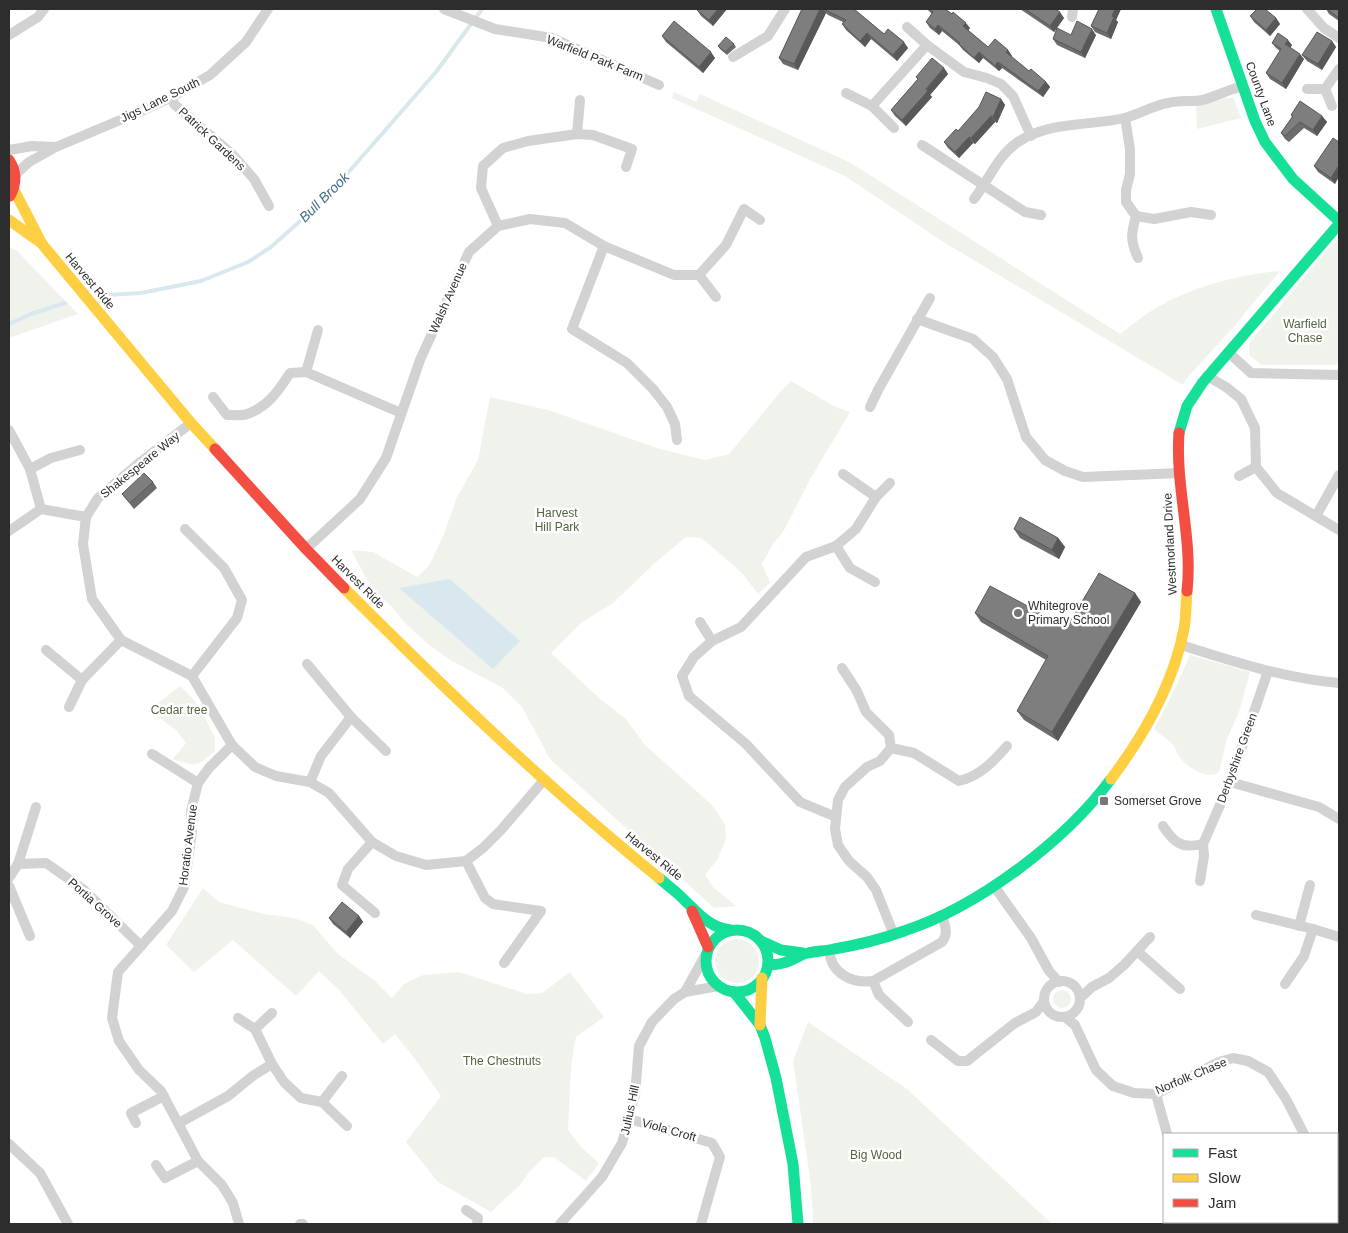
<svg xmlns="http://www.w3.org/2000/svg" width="1348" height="1233" font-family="Helvetica,sans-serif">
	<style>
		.green { fill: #f0f3ec }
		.water { fill: #d9e7ef }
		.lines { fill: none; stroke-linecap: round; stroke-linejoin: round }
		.stream { stroke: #d9e7ef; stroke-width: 4 }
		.street { stroke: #d2d2d2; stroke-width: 10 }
		.fast { stroke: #16e098; stroke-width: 11 }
		.slow { stroke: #ffcf43; stroke-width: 11 }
		.jam { stroke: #f24e42; stroke-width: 11 }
		.wall { fill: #6c6c6c }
		.shaded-wall { fill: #585858 }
		.building { fill: #7e7e7e; stroke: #585858 }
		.poi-dot { fill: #767676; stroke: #fff; stroke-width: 2 }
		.labels { text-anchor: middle; stroke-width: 5; stroke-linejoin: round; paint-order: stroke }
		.street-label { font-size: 12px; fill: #2d2d2d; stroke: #fff }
		.park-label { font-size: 12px; fill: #52653e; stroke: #fff }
		.poi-label { font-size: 12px; fill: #2d2d2d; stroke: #fff; text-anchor: start }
		.water-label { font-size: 14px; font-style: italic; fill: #426f88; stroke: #fff }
	</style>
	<rect width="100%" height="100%" fill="#fff"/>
	<g class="green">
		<path d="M674 92 696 102 700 94 851 163 1120 334C1129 327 1138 320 1148 313 1187 288 1234 275 1280 271L1230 331 1187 378 1183 385 945 243 845 176 672 98Z"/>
		<path d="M1233 97 1241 118 1197 129 1196 105Z"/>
		<path d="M1339 236V360L1336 365H1261L1249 355V343Z"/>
		<path d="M9 247 16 250 78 314 9 338Z"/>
		<path d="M791 381 834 406 850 412 812 476 783 532 773 544 762 564 770 583 758 594 742 573 710 545 701 538 686 537 655 563 613 603 581 623 551 653 599 698 626 719 645 745 712 805 725 824 726 839 717 860 705 875 714 888 736 906 714 908 550 759 522 707 503 688 450 660 429 645 406 624 390 605 372 589 351 550 373 552 417 577 429 566 444 534 457 497 478 460 490 397 548 410 660 449 705 460 729 454 781 391Z"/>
		<path d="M1190 655 1250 672 1239 712 1227 739 1219 772C1207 781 1186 767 1178 755 1176 752 1176 748 1173 745 1168 739 1160 734 1154 729L1172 695Z"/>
		<path d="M180 686 195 701 205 718 215 738V751C196 767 197 767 173 759L186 743 177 731 149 710Z"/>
		<path d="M203 888 219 902 264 914 294 918 313 925 338 954 374 980 392 998 404 984 423 975 459 972 527 994 542 993 570 972 604 1017 576 1037C569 1067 570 1099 568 1130L581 1147 599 1163 586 1181 554 1157 543 1158 529 1172 520 1185 491 1212 438 1182 406 1142 441 1096 415 1059 395 1034 383 1044 339 990 319 971 296 996 233 940 194 972 166 945Z"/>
		<circle cx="737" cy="961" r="22"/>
		<circle cx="1062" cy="999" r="9"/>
		<path d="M808 1022 907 1089 1052 1224H813L811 1186 793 1061Z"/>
	</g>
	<path class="water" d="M450 579 520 641 493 669 399 588Z"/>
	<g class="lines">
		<g class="stream">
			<path d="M108 295 141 293 201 281 248 262 271 247 326 198 436 72 482 9"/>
			<path d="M9 324 31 314 65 303"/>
		</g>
		<g class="street">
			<path d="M444 9 495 29 552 38 659 85"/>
			<path d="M1307 9 1324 28 1339 38"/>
			<path d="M1072 17 1073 9"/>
			<path d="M907 27 927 45 964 72 987 78 1001 84 1013 96 1031 136"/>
			<path d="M9 35 38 17 44 9"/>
			<path d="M733 57 768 36 785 9"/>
			<path d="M1307 89H1325L1332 106"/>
			<path d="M1325 89 1339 69"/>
			<path d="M846 93 872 106 927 45"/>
			<path d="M172 97 174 104 232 154 254 179 269 206"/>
			<path d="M872 106 894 128"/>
			<path d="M1125 118 1130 149V174L1126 190V202L1136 216C1131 234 1130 240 1138 258"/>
			<path d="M577 134 580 100"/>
			<path d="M922 145 1025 212 1041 215"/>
			<path d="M9 150 32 146 55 147"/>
			<path d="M16 174 29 162 56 147 144 110 172 97 210 75 246 42 268 9"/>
			<path d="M974 199C989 180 997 156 1018 142 1050 121 1090 126 1125 118 1140 114 1154 105 1168 103 1180 100 1192 102 1203 100 1216 96 1229 90 1242 86"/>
			<path d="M1136 216 1154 219 1191 212 1211 215"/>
			<path d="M498 226 481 188 483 166 503 148 528 141 577 134 593 135 632 149 626 167"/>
			<path d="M604 246 572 329 627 363 653 389 667 407 675 424 677 440"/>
			<path d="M699 275 716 297"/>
			<path d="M917 319 973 339 993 357 1007 379 1026 437 1045 460 1065 471 1083 477 1180 473"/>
			<path d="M1228 352 1251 373 1339 375"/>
			<path d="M306 372 318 330"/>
			<path d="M1207 376 1226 387 1241 399 1255 428 1256 467 1277 493 1339 530"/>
			<path d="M213 397 227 415C233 415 242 416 247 414 268 407 279 390 290 373L306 372 401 413"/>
			<path d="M870 407 878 390 930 298"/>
			<path d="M191 423 138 464 98 498 86 517 83 544 92 599 121 640 192 676 232 745 255 767 276 776 310 782 329 793 372 842 396 856 426 865 466 861 483 848 501 830 544 780"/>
			<path d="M9 430 30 469 41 509"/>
			<path d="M30 469 51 458 80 450"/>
			<path d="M843 474 876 497"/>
			<path d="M1239 476 1256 467"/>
			<path d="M1316 516 1339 475"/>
			<path d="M185 529 224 568 242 600 237 618 192 676"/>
			<path d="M9 531 41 509 86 517"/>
			<path d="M836 546 850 568 875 582"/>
			<path d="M306 549 360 499 386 458 420 360 469 252 498 226 530 219 565 223 604 246 674 275H699L726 245 744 209 760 220"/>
			<path d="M700 622 712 641"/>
			<path d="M1181 645C1231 661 1287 679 1339 683"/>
			<path d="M46 650 82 680"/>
			<path d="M307 664 351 717 386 751"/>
			<path d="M842 668 857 691 866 712 889 735 891 748 880 761 867 767 845 787 838 800 835 829 838 845 849 861 867 877 876 890 894 935"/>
			<path d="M69 707 82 680 121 640"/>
			<path d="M232 745 209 768 198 783 191 811 192 832 184 887 172 911 118 972 112 1018 119 1041 139 1070 161 1091 198 1161 222 1185 233 1203 239 1224"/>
			<path d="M891 748 914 753 959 781C980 776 993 762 1007 746"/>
			<path d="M152 754 198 783"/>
			<path d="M310 782 321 756 351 717"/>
			<path d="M1230 782 1319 807 1339 819"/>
			<path d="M836 817 800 802 746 744 689 696 682 676 694 657 712 641 741 627 806 557 836 546 856 529 876 497 890 483"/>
			<path d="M1163 826C1174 843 1182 849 1203 844"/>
			<path d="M372 842 348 869 342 885 375 913"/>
			<path d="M466 861 485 898 493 904 541 911 504 963"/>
			<path d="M18 864 36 807"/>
			<path d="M9 878 18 864 46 863 83 889 141 946"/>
			<path d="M1200 881 1204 856 1203 844 1230 782 1268 671"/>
			<path d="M9 886 30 936"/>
			<path d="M994 886 1031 938 1049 971 1059 982"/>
			<path d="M1256 915 1313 929"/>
			<path d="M1299 926 1310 885"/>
			<path d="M829 950C831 973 851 984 873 981L942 942C949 933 945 926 942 916"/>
			<path d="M1137 951 1180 989"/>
			<path d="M873 981 879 995 908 1022"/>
			<circle cx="1062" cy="999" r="18"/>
			<path d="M1285 984 1304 956 1313 929 1339 937"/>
			<path d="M685 992 719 986"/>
			<path d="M1080 998 1092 987 1109 978 1124 965 1150 937"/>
			<path d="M272 1013 255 1029 272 1064 284 1082 301 1098 322 1102 347 1126"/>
			<path d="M1065 1017 1075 1025 1096 1070 1113 1086 1134 1093 1156 1094 1219 1062 1233 1058 1248 1061 1268 1072 1286 1099 1304 1134"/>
			<path d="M238 1018 255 1029"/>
			<path d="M931 1040 958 1061H967L1015 1023 1036 1012 1044 1001"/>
			<path d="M1156 1094 1167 1134"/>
			<path d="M322 1102 342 1076"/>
			<path d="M630 1119 712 1143 720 1157 701 1224"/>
			<path d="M136 1123 131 1113 164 1096"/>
			<path d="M179 1123 228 1096 254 1075 272 1064"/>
			<path d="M9 1144 40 1173 68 1224"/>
			<path d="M156 1165 165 1178 198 1161"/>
			<path d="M466 1210 478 1218 477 1224"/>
			<path d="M300 1224H303"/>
			<path d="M560 1224 602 1177 622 1143 635 1095 639 1046 652 1022 674 999 685 992 706 954"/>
		</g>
		<g class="fast">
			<path d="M1216 9 1255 121 1265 142 1293 179 1339 221"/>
			<path d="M1179 433 1187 406 1203 382 1339 224"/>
			<path d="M659 878C665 883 671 888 677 893 694 908 707 928 731 930"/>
			<circle cx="737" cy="961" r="31"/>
			<path d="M761 941 781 950 803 953"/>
			<path d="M768 965C773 964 778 965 783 963 792 961 799 955 808 953 816 951 825 951 834 949 858 945 882 939 904 931 978 907 1065 841 1111 779"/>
			<path d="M734 992 760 1025 765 1038 776 1078 793 1164 798 1224"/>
		</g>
		<g class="slow">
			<path d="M14 190 42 244 191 423 215 449"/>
			<path d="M9 220 40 242"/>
			<path d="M344 588C445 689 548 788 659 878"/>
			<path d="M1111 779C1145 734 1173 685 1184 629 1186 617 1186 604 1187 591"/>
			<path d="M760 1025 762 978"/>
		</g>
		<g class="jam">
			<path d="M9 160C17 172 17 183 10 196"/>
			<path d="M1179 433C1175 486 1193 539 1187 591"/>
			<path d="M215 449 306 549 344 588"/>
			<path d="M692 911 708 947"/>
		</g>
	</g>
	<g class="wall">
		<path d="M697 9H727L713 26 701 16 697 10Z"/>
		<path d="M802 9H854L884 34 908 48 897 61 871 39 865 47 846 30 842 24 843 22 828 15 826 13 798 70 783 64 779 58Z"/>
		<path d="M927 9H945L970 28 968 30 988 47 1008 50 1012 56 1011 57 1029 71 1046 82 1050 87 1043 97 1002 68 999 71 983 58 979 63 963 50 959 45 942 31 939 35 930 28 926 22 932 14Z"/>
		<path d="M1020 9H1055L1064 18 1054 32Z"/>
		<path d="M1099 9H1121L1116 20 1118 22 1111 39 1095 32 1091 26Z"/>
		<path d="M1326 9H1339V21L1329 14Z"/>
		<path d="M1250 16 1276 18 1280 24 1270 36 1254 22Z"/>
		<path d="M1071 35H1096L1085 58 1057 45 1053 39Z"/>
		<path d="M662 36 715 58 703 73 666 42Z"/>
		<path d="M1332 41 1336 47 1322 70 1307 61 1302 55Z"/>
		<path d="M1272 43 1292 45 1290 48 1304 59 1286 89 1270 79 1266 73 1280 51 1276 48Z"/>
		<path d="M734 44 736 47 727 55 720 49 718 46Z"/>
		<path d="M944 68 948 74 930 95 932 97 906 126 895 116 891 110 918 79 916 77Z"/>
		<path d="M1001 99 1005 105 997 123 995 122 975 144 973 143 959 158 948 148 944 142 958 131Z"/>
		<path d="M1291 115 1322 116 1327 122 1317 136 1304 128 1289 142 1285 139 1281 133 1292 117Z"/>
		<path d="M1339 142 1335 184 1318 172 1314 166Z"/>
		<path d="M153 482 157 488 134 509 122 494Z"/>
		<path d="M1014 529 1058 538 1065 547 1059 559 1020 538Z"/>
		<path d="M1135 593 1141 602 1058 741 1024 720 1017 711 1046 660 981 622 975 613 1067 627Z"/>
		<path d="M359 916 363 922 350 938 333 924 329 918Z"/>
	</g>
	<g class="shaded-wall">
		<path d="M718 9H727L713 26 709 20Z"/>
		<path d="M820 9H827H823L826 13 798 70 794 64Z"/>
		<path d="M1115 9H1121L1116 20 1118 22 1111 39 1107 33 1112 16Z"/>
		<path d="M1060 12 1064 18 1054 32 1050 26Z"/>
		<path d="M1276 18 1280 24 1270 36 1266 30Z"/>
		<path d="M966 23 970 28 967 32 963 26Z"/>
		<path d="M938 25 942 31 939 35 935 29Z"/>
		<path d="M1092 29 1096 35 1085 58 1081 52Z"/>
		<path d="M867 33 871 39 865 47 860 41Z"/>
		<path d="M1288 40 1292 45 1289 50 1285 44Z"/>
		<path d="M1332 41 1336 47 1322 70 1318 64Z"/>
		<path d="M904 42 908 48 897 61 893 55Z"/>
		<path d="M1008 50 1012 56 1010 58 1006 52Z"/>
		<path d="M711 52 715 58 703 73 699 67Z"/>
		<path d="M979 52 983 58 979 63 974 58Z"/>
		<path d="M1300 54 1304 59 1286 89 1282 83Z"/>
		<path d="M998 62 1002 68 999 71 995 66Z"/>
		<path d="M944 68 948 74 930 95 932 97 906 126 902 120Z"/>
		<path d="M1046 82 1050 87 1043 97 1038 91Z"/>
		<path d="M1001 99 1005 105 997 123 993 117Z"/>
		<path d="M991 116 995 122 975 144 971 138Z"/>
		<path d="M1322 116 1327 122 1317 136 1313 130Z"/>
		<path d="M969 137 973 143 959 158 955 152Z"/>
		<path d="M1339 165V177L1335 184 1331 178Z"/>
		<path d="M1058 538 1065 547 1059 559 1052 550Z"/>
		<path d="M1135 593 1141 602 1058 741 1052 732Z"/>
		<path d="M359 916 363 922 350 938 346 932Z"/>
	</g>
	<g class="building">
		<path d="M697 9H718L709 20 697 10Z"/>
		<path d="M802 9H820L794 64 779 58Z"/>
		<path d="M823 9H854L884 34 888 29 904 42 893 55 867 33 860 41 842 24 846 20Z"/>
		<path d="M929 9H945L952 14 953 12 966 23 963 26 988 47 995 39 1008 50 1006 52 1029 71 1031 69 1046 82 1038 91 998 62 995 66 979 52 974 58 959 44 960 43 938 25 935 29 926 22 933 12Z"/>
		<path d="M1025 9H1055L1060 12 1050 26Z"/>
		<path d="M1099 9H1115L1112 16 1114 17 1107 33 1091 26Z"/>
		<path d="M1257 9H1265L1276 18 1266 30 1250 16Z"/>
		<path d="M1327 9H1339V18Z"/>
		<path d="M674 21 711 52 699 67 662 36Z"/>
		<path d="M1077 21 1092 29 1081 52 1053 39 1057 28 1071 35Z"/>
		<path d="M1317 32 1332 41 1318 64 1302 55Z"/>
		<path d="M1278 33 1288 40 1285 44 1300 54 1282 83 1266 73 1281 49 1272 43Z"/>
		<path d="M726 37 734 44 725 52 718 46Z"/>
		<path d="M932 58 944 68 926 89 928 91 902 120 891 110 918 79 916 77Z"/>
		<path d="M986 92 1001 99 993 117 991 116 971 138 969 137 955 152 944 142 956 129 958 131 979 107Z"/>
		<path d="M1300 101 1322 116 1313 130 1300 122 1285 136 1281 133 1293 116 1291 115Z"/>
		<path d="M1333 138 1339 142V165L1331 178 1314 166Z"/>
		<path d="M144 473 153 482 130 503 122 494Z"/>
		<path d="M1020 517 1058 538 1052 550 1014 529Z"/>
		<path d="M1099 573 1135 593 1052 732 1017 711 1048 656 975 613 990 586 1067 627Z"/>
		<path d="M342 902 359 916 346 932 329 918Z"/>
	</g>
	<g class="poi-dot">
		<circle cx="1018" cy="613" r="5"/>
		<rect x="1099" y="796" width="10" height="10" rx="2.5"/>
	</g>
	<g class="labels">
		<g class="street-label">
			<text transform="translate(595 58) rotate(22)" y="4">Warfield Park Farm</text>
			<text transform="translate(1261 94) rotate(70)" y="4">County Lane</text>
			<text transform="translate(160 100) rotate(-26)" y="4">Jigs Lane South</text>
			<text transform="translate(212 139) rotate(43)" y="4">Patrick Gardens</text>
			<text transform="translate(90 281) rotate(50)" y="4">Harvest Ride</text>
			<text transform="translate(448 298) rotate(-66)" y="4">Walsh Avenue</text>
			<text transform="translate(140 465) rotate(-39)" y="4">Shakespeare Way</text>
			<text transform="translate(1170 544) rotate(-93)" y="4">Westmorland Drive</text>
			<text transform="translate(358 582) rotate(45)" y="4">Harvest Ride</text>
			<text transform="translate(1237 758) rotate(-70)" y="4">Derbyshire Green</text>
			<text transform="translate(188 845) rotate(-83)" y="4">Horatio Avenue</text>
			<text transform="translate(654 856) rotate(39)" y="4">Harvest Ride</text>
			<text transform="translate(95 903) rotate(42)" y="4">Portia Grove</text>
			<text transform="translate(1191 1076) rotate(-23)" y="4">Norfolk Chase</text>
			<text transform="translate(630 1110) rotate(-78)" y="4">Julius Hill</text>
			<text transform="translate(669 1130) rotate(16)" y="4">Viola Croft</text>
		</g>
		<g class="park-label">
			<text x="1305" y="328">Warfield<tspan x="1305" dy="14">Chase</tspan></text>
			<text x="557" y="517">Harvest<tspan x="557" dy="14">Hill Park</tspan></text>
			<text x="179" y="714">Cedar tree</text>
			<text x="502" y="1065">The Chestnuts</text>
			<text x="876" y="1159">Big Wood</text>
		</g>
		<g class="poi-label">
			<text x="1028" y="610">Whitegrove<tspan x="1028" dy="14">Primary School</tspan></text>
			<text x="1114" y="805">Somerset Grove</text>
		</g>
		<g class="water-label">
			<text transform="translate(324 197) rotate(-45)" y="5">Bull Brook</text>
		</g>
	</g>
	<rect width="1348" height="1233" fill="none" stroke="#2d2d2d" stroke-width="20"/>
	<rect x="1163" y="1133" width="175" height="90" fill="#ffffff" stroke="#ababab"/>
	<rect x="1173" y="1149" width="25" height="8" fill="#16e098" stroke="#ababab"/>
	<text x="1208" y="1158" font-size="15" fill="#2d2d2d">Fast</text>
	<rect x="1173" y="1174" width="25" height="8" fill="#ffcf43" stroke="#ababab"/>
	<text x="1208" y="1183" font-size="15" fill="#2d2d2d">Slow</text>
	<rect x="1173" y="1199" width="25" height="8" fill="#f24e42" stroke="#ababab"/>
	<text x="1208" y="1208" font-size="15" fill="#2d2d2d">Jam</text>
</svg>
